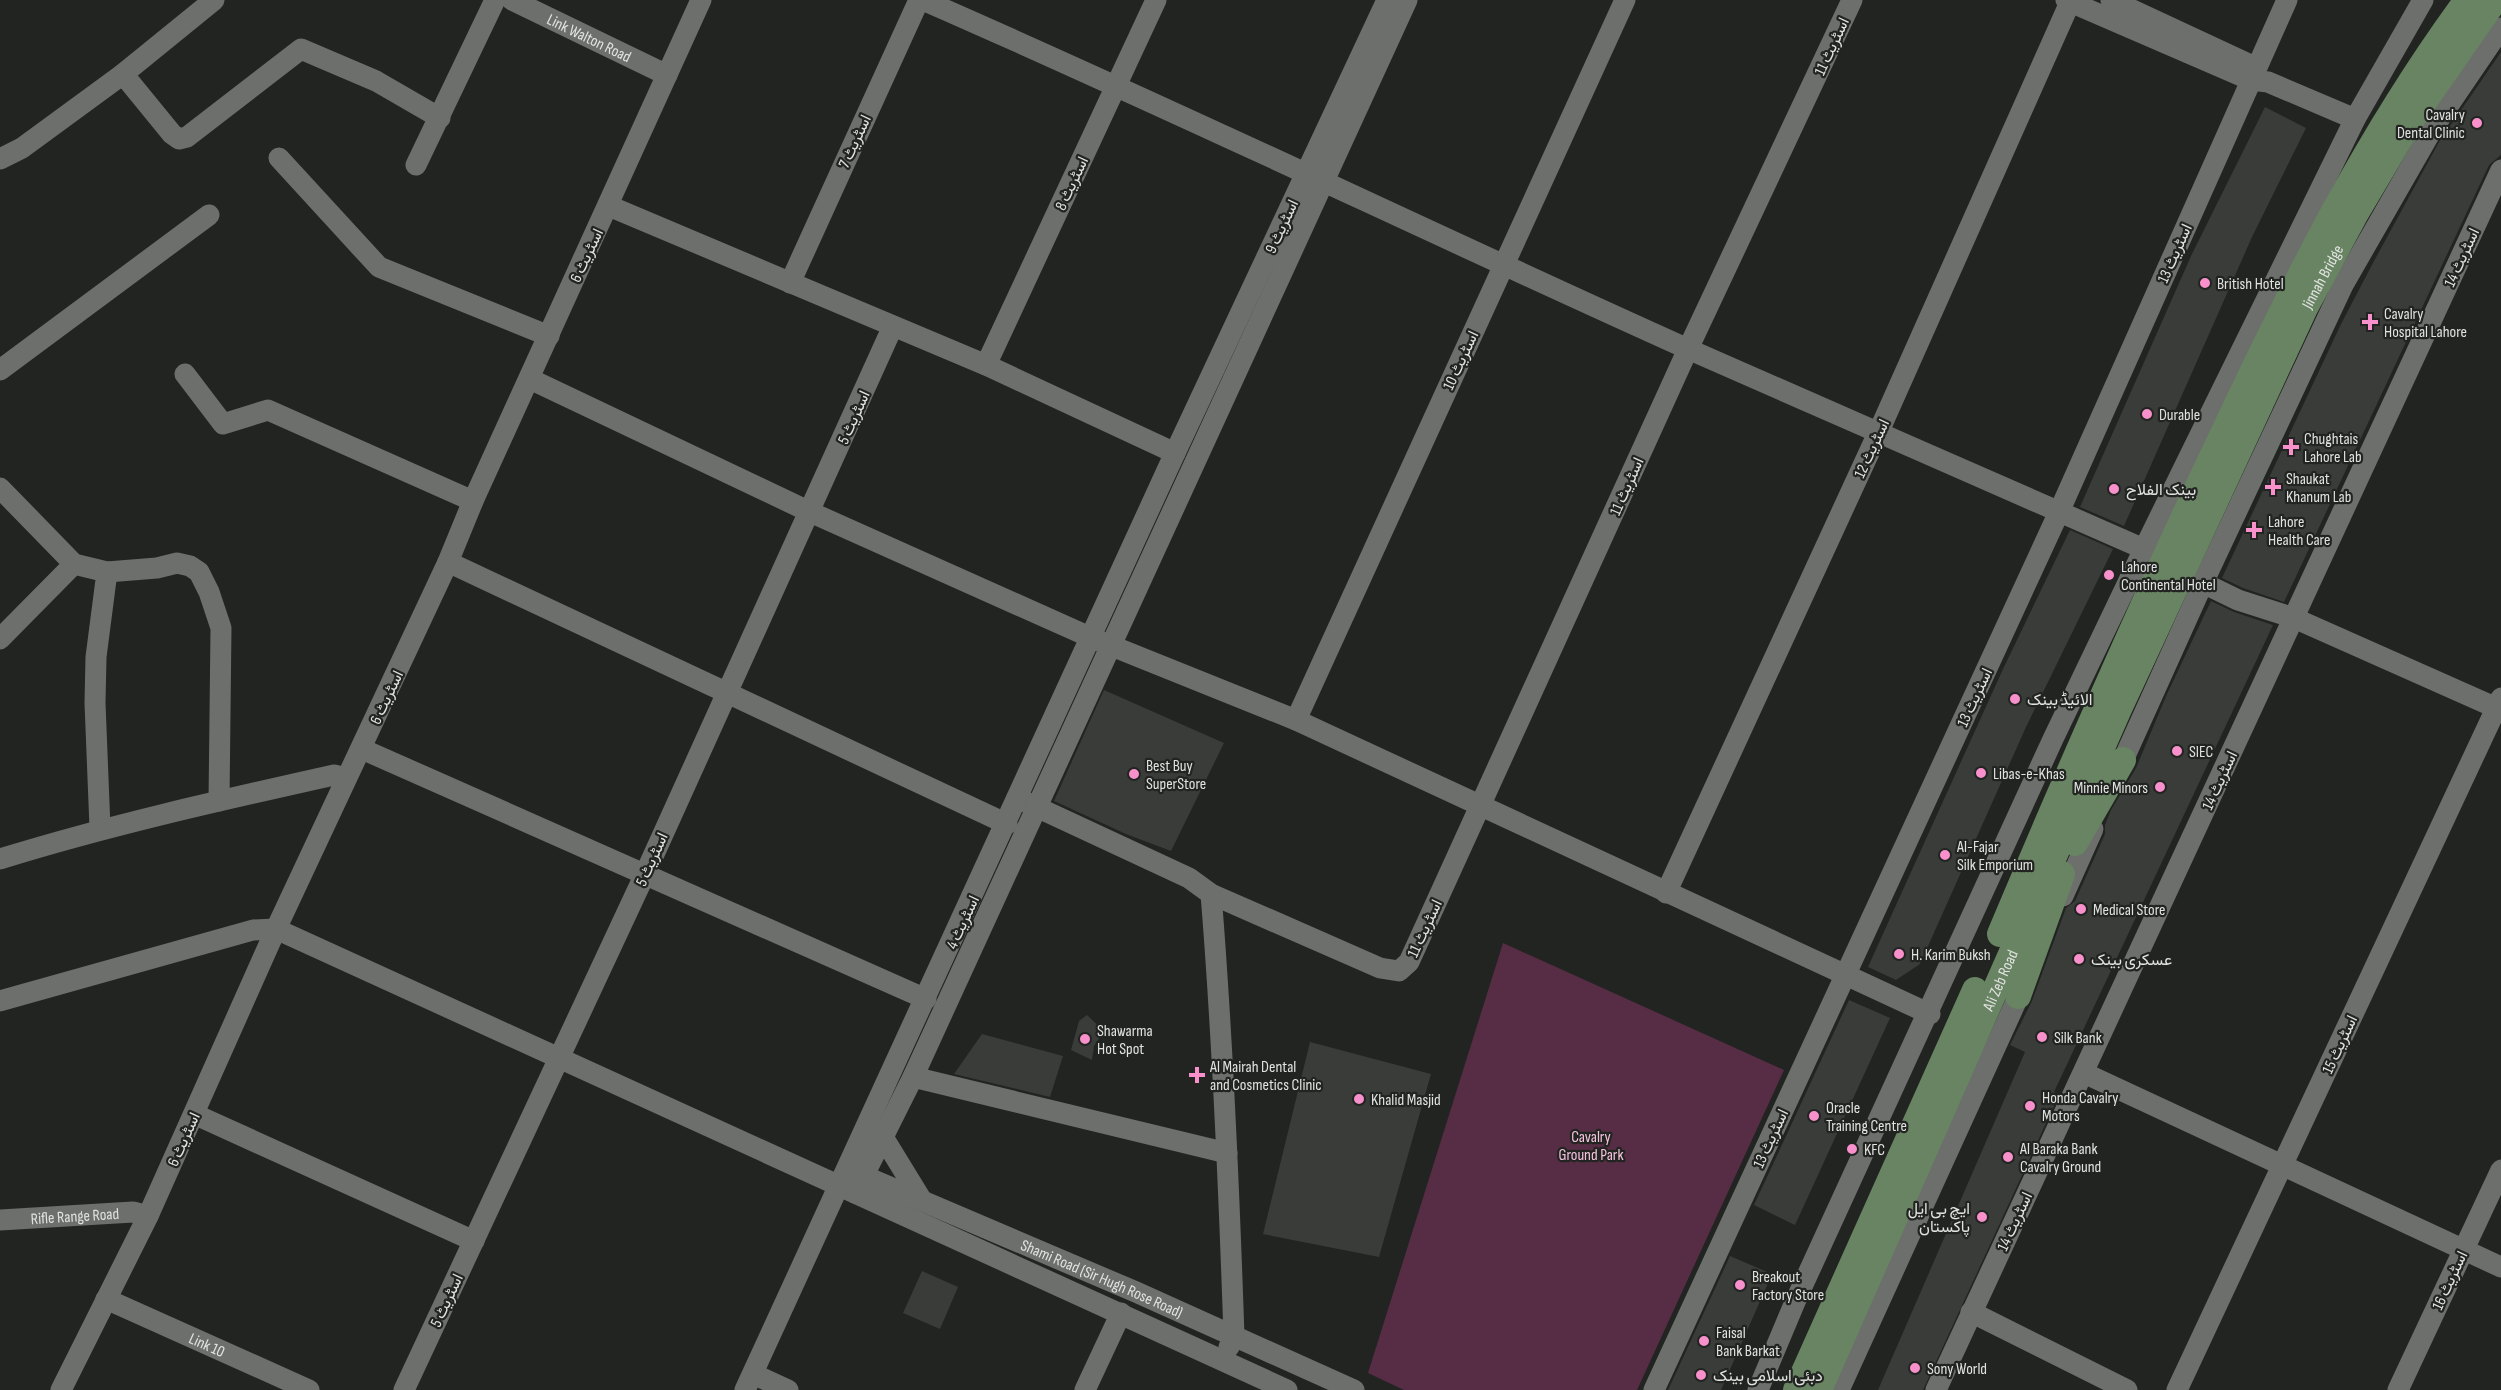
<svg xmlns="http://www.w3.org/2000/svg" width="2501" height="1390" font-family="'Sofia Sans Condensed',Vazirmatn,sans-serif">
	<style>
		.green { fill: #572d45 }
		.building { fill: #393c38 }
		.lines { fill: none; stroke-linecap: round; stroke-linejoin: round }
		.minor { stroke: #6c6f6b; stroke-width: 21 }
		.major { stroke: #688462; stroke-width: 26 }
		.poi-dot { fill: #f890cb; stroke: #212421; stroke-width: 2 }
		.labels { text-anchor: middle; stroke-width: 4.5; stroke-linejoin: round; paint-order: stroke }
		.street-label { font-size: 16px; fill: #e1e3e1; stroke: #212421 }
		.poi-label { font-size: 16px; fill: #e1e3e1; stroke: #212421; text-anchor: start }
		.park-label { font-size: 16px; fill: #f7c2de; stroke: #212421 }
	</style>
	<rect width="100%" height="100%" fill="#212421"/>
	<path class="green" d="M1503 943 1784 1070 1637 1390H1404L1368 1373Z"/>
	<g class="building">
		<path d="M2501 52V155L2489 165 2284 602 2243 588 2222 578 2341 324 2374 261 2439 142Z"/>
		<path d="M2265 107 2306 128 2252 237 2124 526 2080 507 2191 256Z"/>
		<path d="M2070 530 2113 549 2026 727 1920 964 1896 980 1868 967 2003 669Z"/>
		<path d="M2211 601 2234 612 2273 625 2054 1092 2059 1095 1923 1390H1878L2025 1052 2010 1045 2032 1001 2066 908 2075 901 2105 834V825L2111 810 2136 768 2167 694Z"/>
		<path d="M1104 690 1224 743 1171 851 1126 834 1054 801Z"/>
		<path d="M1849 1000 1890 1018 1795 1225 1754 1205Z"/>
		<path d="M1087 1015 1104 1031 1094 1046 1092 1060 1071 1050 1079 1021Z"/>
		<path d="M982 1034 1063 1056 1050 1097 954 1074Z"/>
		<path d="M1310 1042 1431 1074 1379 1257 1263 1234Z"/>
		<path d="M1730 1256 1772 1274 1721 1390H1668Z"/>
		<path d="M922 1271 958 1287 940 1329 903 1313Z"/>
	</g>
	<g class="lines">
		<g class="minor">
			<path id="s1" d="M512 0 667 75"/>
			<path d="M923 0C1180 112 1432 234 1688 349 1840 416 1992 482 2144 549"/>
			<path d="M2066 0 2251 80 2268 82 2355 119"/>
			<path d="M2111 0 2255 67"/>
			<path d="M123 74 172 134 179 139 187 137 301 49 376 81 440 118"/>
			<path d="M279 158 379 267 549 336"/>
			<path d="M0 159 22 148 123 74 214 0"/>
			<path d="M416 165 495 0"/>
			<path d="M609 206 986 365 1175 453"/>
			<path d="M790 283 919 0"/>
			<path d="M986 365 1156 0"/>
			<path d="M0 370 209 215"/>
			<path d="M185 374 223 424 268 410 473 501"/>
			<path d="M530 379 810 512 1092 638 1296 720 1930 1014"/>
			<path d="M0 488 74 564 107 572 96 657 95 703 100 828"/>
			<path d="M448 562 1007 824"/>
			<path d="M107 572 157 568 177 563 190 566 199 572 209 592 221 628 219 801"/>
			<path d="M2203 583 2238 600 2294 618 2501 710"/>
			<path d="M0 639 74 564"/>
			<path d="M1296 720 1625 0"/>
			<path d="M362 749 926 999"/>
			<path d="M2116 776 2203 583 2343 285 2433 128 2501 28"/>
			<path d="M1017 798 1189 878 1211 894 1380 968 1399 971 1409 962 1688 349 1852 0"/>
			<path d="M0 859C110 825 222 800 334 775L346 778"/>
			<path d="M1666 893 1879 431 2071 0"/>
			<path d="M1211 894C1223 1041 1229 1188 1234 1336L1229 1347"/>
			<path d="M2063 896 2093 829"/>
			<path d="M0 1001 253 930 276 929 1287 1390"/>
			<path d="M2084 1073 2501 1267"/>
			<path d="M913 1077 1227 1153"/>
			<path d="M194 1114 474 1241"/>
			<path d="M883 1137 921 1199"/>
			<path id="s2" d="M852 1171 1136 1292 1354 1390"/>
			<path d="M855 1193 913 1077 1407 0"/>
			<path id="s3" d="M0 1220 133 1212 148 1216"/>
			<path id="s4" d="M106 1299 309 1390"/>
			<path d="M1971 1312 2127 1390"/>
			<path d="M753 1374 788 1390"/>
			<path d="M61 1390 148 1216 276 929 448 562 473 501 701 0"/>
			<path d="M404 1390 645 874 893 326"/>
			<path d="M745 1390 1175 453 1387 0"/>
			<path d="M1085 1390 1121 1313"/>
			<path d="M1654 1390 2059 512 2287 0"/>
			<path d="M1758 1390 1795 1302 2053 739 2144 549 2355 119 2423 0"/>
			<path d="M1839 1390 2025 982"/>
			<path d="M1936 1390 2501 170"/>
			<path d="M2177 1390 2501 698"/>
			<path d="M2398 1390 2501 1170"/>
		</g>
		<g class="major">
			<path d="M2075 843 2123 760"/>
			<path d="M2000 934C2072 763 2147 593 2227 425 2297 277 2369 133 2467 0"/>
			<path d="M2018 996 2062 874"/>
			<path d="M1796 1390 1975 990"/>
			<path id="s5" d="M1819 1390 2119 709 2305 308 2356 213 2410 122 2495 0"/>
		</g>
	</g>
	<g class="poi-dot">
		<circle cx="2477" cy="123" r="6"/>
		<circle cx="2205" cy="283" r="6"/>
		<path d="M2367 313h6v6h6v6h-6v6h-6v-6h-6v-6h6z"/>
		<circle cx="2147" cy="414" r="6"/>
		<path d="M2288 438h6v6h6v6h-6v6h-6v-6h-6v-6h6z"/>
		<path d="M2270 478h6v6h6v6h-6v6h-6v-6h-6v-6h6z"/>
		<circle cx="2114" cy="489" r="6"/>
		<path d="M2251 521h6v6h6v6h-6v6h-6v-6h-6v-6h6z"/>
		<circle cx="2109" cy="575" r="6"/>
		<circle cx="2015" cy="699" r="6"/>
		<circle cx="2177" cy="751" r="6"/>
		<circle cx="1981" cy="773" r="6"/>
		<circle cx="1134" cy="774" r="6"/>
		<circle cx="2160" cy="787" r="6"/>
		<circle cx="1945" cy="855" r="6"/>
		<circle cx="2081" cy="909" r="6"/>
		<circle cx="1899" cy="954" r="6"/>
		<circle cx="2079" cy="959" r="6"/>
		<circle cx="2042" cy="1037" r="6"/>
		<circle cx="1085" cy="1039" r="6"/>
		<path d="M1194 1066h6v6h6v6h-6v6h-6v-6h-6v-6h6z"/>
		<circle cx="1359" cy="1099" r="6"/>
		<circle cx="2030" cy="1106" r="6"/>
		<circle cx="1814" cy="1116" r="6"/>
		<circle cx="1852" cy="1149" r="6"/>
		<circle cx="2008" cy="1157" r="6"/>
		<circle cx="1982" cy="1217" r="6"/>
		<circle cx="1740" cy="1285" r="6"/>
		<circle cx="1704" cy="1341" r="6"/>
		<circle cx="1915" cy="1368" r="6"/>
		<circle cx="1701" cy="1375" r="6"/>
	</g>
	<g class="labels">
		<g class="street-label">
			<text dy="6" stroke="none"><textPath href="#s1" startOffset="86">Link Walton Road</textPath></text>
			<text transform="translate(1831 46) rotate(-65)" y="6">اسٹریٹ 11</text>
			<text transform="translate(854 141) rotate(-65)" y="6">اسٹریٹ 7</text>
			<text transform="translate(1071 183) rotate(-65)" y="6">اسٹریٹ 8</text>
			<text transform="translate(1281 226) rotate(-65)" y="6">اسٹریٹ 9</text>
			<text transform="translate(2174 253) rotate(-66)" y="6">اسٹریٹ 13</text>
			<text transform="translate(586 255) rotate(-65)" y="6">اسٹریٹ 6</text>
			<text transform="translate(2461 257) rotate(-65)" y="6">اسٹریٹ 14</text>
			<text dy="6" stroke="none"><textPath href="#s5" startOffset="1222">Jinnah Bridge</textPath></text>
			<text transform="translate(1460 360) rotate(-65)" y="6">اسٹریٹ 10</text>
			<text transform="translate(853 417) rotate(-66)" y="6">اسٹریٹ 5</text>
			<text transform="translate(1871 448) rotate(-65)" y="6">اسٹریٹ 12</text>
			<text transform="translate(1626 486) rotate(-66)" y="6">اسٹریٹ 11</text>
			<text transform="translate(386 697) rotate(-65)" y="6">اسٹریٹ 6</text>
			<text transform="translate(1974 697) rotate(-65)" y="6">اسٹریٹ 13</text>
			<text transform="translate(2219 780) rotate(-65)" y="6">اسٹریٹ 14</text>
			<text transform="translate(651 859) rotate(-66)" y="6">اسٹریٹ 5</text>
			<text transform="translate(962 922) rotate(-65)" y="6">اسٹریٹ 4</text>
			<text transform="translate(1424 928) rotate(-65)" y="6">اسٹریٹ 11</text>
			<text dy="6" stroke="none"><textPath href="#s5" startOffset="448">Ali Zeb Road</textPath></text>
			<text transform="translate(2339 1044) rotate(-65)" y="6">اسٹریٹ 15</text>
			<text transform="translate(1770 1138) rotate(-65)" y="6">اسٹریٹ 13</text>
			<text transform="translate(183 1139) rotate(-66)" y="6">اسٹریٹ 6</text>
			<text dy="6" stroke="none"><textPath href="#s3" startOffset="75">Rifle Range Road</textPath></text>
			<text transform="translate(2014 1221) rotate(-65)" y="6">اسٹریٹ 14</text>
			<text dy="6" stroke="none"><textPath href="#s2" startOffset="272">Shami Road (Sir Hugh Rose Road)</textPath></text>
			<text transform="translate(2449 1280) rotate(-65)" y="6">اسٹریٹ 16</text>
			<text transform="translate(446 1300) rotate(-65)" y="6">اسٹریٹ 5</text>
			<text dy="6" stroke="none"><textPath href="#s4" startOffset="111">Link 10</textPath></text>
		</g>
		<g class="poi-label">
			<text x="2465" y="120" text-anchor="end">Cavalry<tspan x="2465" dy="18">Dental Clinic</tspan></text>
			<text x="2217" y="289">British Hotel</text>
			<text x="2384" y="319">Cavalry<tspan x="2384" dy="18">Hospital Lahore</tspan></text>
			<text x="2159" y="420">Durable</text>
			<text x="2304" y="444">Chughtais<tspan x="2304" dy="18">Lahore Lab</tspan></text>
			<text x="2286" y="484">Shaukat<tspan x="2286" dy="18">Khanum Lab</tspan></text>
			<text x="2126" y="495">بینک الفلاح</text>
			<text x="2268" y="527">Lahore<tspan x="2268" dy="18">Health Care</tspan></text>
			<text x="2121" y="572">Lahore<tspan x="2121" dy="18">Continental Hotel</tspan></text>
			<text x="2027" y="705">الائیڈ بینک</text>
			<text x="2189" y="757">SIEC</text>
			<text x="1146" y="771">Best Buy<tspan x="1146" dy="18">SuperStore</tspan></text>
			<text x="1993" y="779">Libas-e-Khas</text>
			<text x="2148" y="793" text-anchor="end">Minnie Minors</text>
			<text x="1957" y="852">Al-Fajar<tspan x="1957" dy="18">Silk Emporium</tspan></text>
			<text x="2093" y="915">Medical Store</text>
			<text x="1911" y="960">H. Karim Buksh</text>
			<text x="2091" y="965">عسکری بینک</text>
			<text x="1097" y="1036">Shawarma<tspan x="1097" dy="18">Hot Spot</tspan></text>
			<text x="2054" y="1043">Silk Bank</text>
			<text x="1210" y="1072">Al Mairah Dental<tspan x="1210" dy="18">and Cosmetics Clinic</tspan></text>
			<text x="2042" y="1103">Honda Cavalry<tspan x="2042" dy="18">Motors</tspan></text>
			<text x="1371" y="1105">Khalid Masjid</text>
			<text x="1826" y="1113">Oracle<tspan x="1826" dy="18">Training Centre</tspan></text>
			<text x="2020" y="1154">Al Baraka Bank<tspan x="2020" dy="18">Cavalry Ground</tspan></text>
			<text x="1864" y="1155">KFC</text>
			<text x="1970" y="1214" text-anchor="end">ایچ بی ایل<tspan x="1970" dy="18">پاکستان</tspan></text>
			<text x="1752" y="1282">Breakout<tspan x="1752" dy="18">Factory Store</tspan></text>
			<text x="1716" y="1338">Faisal<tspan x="1716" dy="18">Bank Barkat</tspan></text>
			<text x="1927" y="1374">Sony World</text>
			<text x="1713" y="1381">دبئی اسلامی بینک</text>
		</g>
		<g class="park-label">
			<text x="1591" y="1142">Cavalry<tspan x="1591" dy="18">Ground Park</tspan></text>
		</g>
	</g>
</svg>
